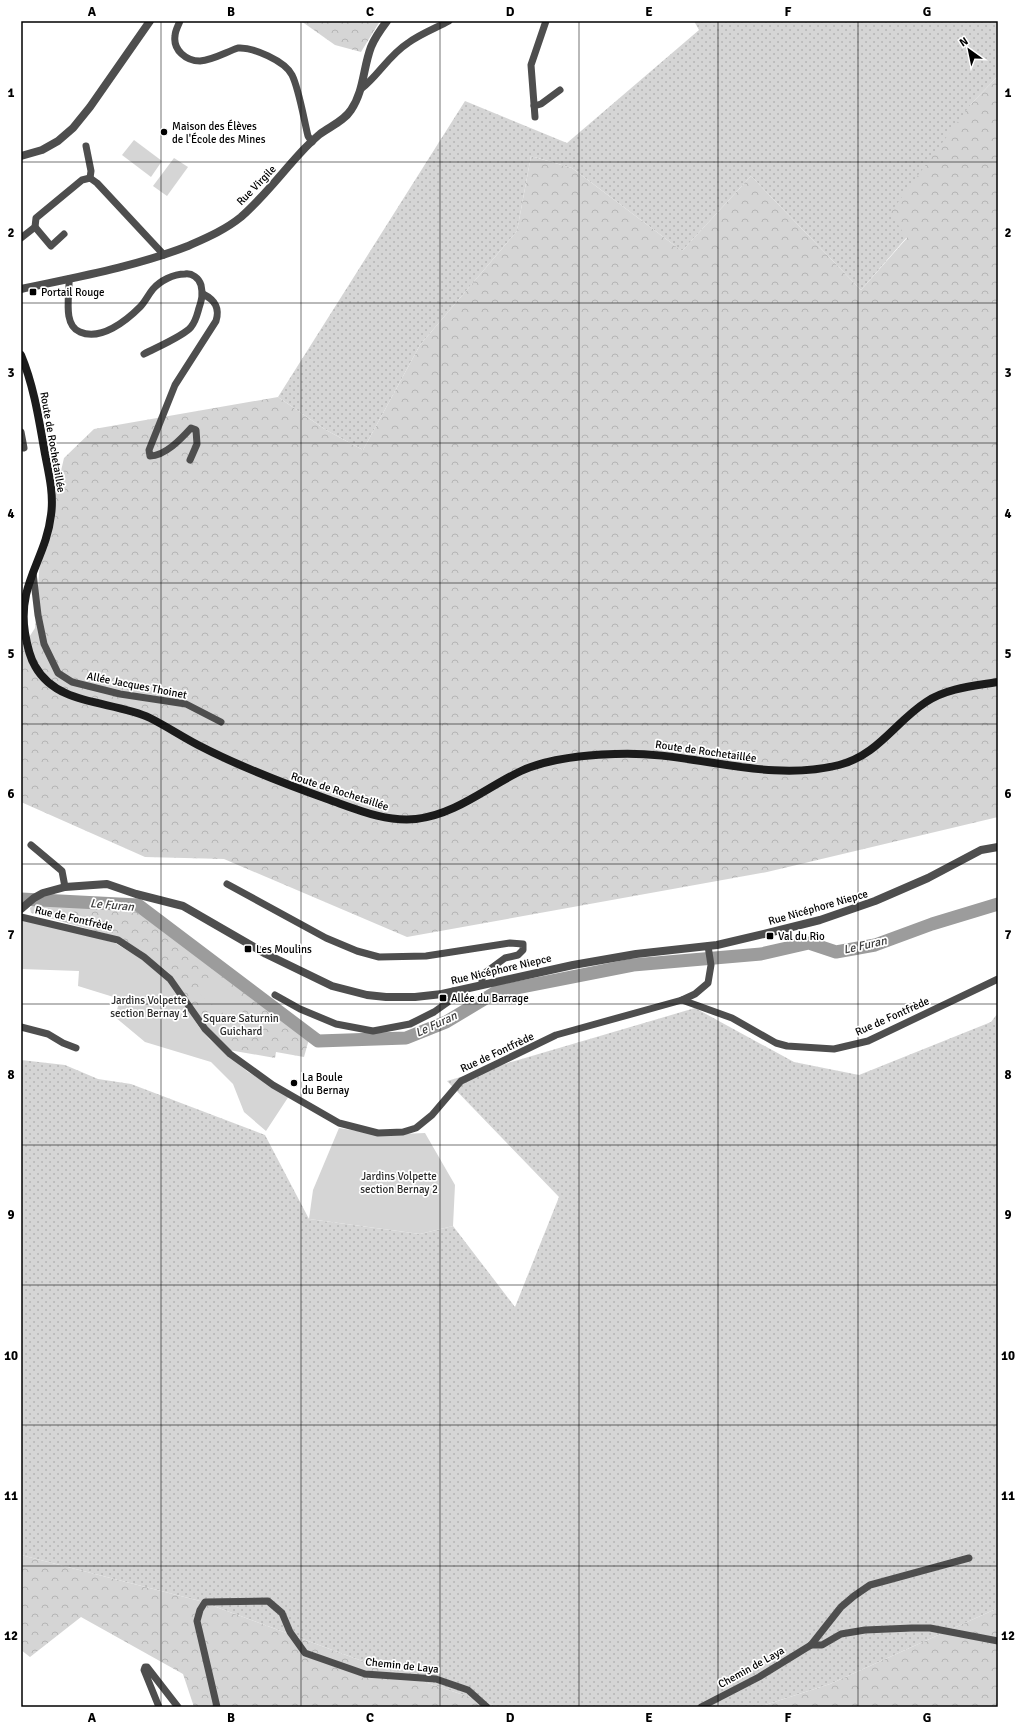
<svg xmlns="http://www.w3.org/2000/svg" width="1019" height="1728" font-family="Signika,sans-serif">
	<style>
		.grass { fill: url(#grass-dots) }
		.forest { fill: url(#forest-crowns) }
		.garden { fill: #d5d5d5 }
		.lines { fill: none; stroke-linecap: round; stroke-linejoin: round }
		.river { stroke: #9c9c9c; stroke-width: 13 }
		.minor { stroke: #4e4e4e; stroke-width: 7 }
		.tertiary { stroke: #4e4e4e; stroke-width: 8 }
		.secondary { stroke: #1b1b1b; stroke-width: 8 }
		.grid { fill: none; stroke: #000; stroke-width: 1; stroke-opacity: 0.55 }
		.poi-dot { fill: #000; stroke: #fff; stroke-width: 1.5 }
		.labels { text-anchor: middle; stroke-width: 3.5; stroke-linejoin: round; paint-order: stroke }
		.poi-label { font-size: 11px; fill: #000; stroke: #fff; text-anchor: start }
		.street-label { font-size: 11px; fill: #000; stroke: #fff }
		.park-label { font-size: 11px; fill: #2c2c2c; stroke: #fff }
		.water-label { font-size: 12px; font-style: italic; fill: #3d3d3d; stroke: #fff }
		.neatline { fill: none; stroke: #000; stroke-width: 1.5 }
		.grid-label { font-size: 13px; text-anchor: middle; font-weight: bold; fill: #000 }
	</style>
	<defs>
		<pattern id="grass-dots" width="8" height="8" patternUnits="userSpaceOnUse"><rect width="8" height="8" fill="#d5d5d5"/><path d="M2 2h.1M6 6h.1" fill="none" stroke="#b5b5b5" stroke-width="1.8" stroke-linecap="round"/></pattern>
		<pattern id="forest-crowns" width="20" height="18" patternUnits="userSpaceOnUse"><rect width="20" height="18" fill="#d5d5d5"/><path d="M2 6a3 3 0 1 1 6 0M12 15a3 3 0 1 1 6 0" fill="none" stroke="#b5b5b5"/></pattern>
	</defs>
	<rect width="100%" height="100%" fill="#fff"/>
	<g class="grass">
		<path d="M694 21H998V76L971 104 907 237 861 290 751 176 682 251 572 168 531 156 517 231 420 345 363 450 326 430 278 397 465 101 567 143 699 30Z"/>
		<path d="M695 1008 794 1062 859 1075 991 1022 998 1013V1608L830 1684 759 1707H500L373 1665 200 1601 21 1555V1060L65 1065 98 1079 131 1084 265 1135 309 1219 420 1234 453 1226 515 1307 559 1197 447 1081Z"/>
	</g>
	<g class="forest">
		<path d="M301 21H380L361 52 335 45Z"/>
		<path d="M998 76V817L767 872 407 937 224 859 145 857 21 802V650L35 628 40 560 64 458 94 429 278 397 326 430 363 450 420 345 517 231 531 156 572 168 682 251 751 176 861 290 907 238 890 213 971 104Z"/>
		<path d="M33 905 113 906 118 908 140 909 257 1003 283 1018 309 1039 304 1057 276 1052 275 1058 229 1050 210 1033 169 973 140 950 117 937 31 913 30 908Z"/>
		<path d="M21 1555 200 1601 373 1665 500 1707H194L183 1674 81 1617 30 1657 21 1650Z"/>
		<path d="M998 1608V1707H759L830 1684Z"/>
	</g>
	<g class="garden">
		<path d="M134 140 162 161 151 177 122 155Z"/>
		<path d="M174 158 188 167 167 196 153 186Z"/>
		<path d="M21 920 57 927 115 943 140 958 170 982 199 1027 209 1039 248 1072 289 1096 266 1131 244 1112 233 1084 211 1062 145 1042 115 1017 120 999 78 986 79 971 21 969Z"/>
		<path d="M213 978 246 1004 233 1021 200 995Z"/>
		<path d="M339 1128 382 1135 425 1133 455 1185 453 1226 420 1234 309 1219 313 1190Z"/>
	</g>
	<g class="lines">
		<path class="river" d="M21 899 138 905 318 1041 406 1038 446 1022 496 992 633 965 761 954 809 943 836 952 875 945 932 924 998 904"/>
		<g class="minor">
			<path d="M180 21C178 26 175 31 175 36 173 50 186 61 200 61 213 60 226 52 238 48 253 47 285 61 292 75 299 89 304 120 308 136L312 142"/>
			<path d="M361 89C378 76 389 55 408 43 420 34 436 28 449 21"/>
			<path d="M534 106 541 104 560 90"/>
			<path d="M535 117 531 65 546 21"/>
			<path d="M86 146 91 171 90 178"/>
			<path d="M35 227 51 246 64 234"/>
			<path d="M21 238 35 227 36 218 82 180 90 178 97 183 164 255"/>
			<path d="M69 279C70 294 62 325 80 332 101 341 126 321 140 307 145 302 148 295 153 289 160 281 173 274 185 274 192 273 199 278 201 285 203 294 202 299 199 308 197 315 196 321 191 327 184 336 155 348 144 354"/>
			<path d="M21 432 24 448"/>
			<path d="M190 460 197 444 196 430 191 428C181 439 165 456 150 456L149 450 175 385 216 321C220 308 215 300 203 294"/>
			<path d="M33 573 38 615 44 644 58 673 72 682 120 694 186 704 221 722"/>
			<path d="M31 845 62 871 65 887"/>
			<path d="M227 884 326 938 357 951 379 957 426 956 510 943 523 944V950L518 955 505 958 482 975V984"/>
			<path d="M21 917 118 940 144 957 170 979 205 1029 230 1054 273 1085 339 1123 378 1133 403 1132 416 1128 432 1115 461 1081 556 1035 682 1000 732 1018 776 1043 787 1046 834 1049 868 1041 998 979"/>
			<path d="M275 995 300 1009 336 1024 373 1031 410 1024 434 1012 451 1000 453 991"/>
			<path d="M682 1000 695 994 708 983 711 965 708 946"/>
			<path d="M21 1027 48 1034 63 1043 76 1048"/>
			<path d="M811 1645H822L841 1634 865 1630 912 1628H930L998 1641"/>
			<path d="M159 1707 144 1670 145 1667H147L178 1707"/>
			<path d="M217 1707 197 1621 200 1610 205 1602 268 1601 282 1613 290 1632 305 1653 365 1674 436 1679 468 1690 487 1707"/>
			<path d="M701 1707 759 1677 811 1645 841 1607 854 1596 870 1585 969 1558"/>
		</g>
		<g class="tertiary">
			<path d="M21 156 42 150 58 141 73 128 90 107 150 21"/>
			<path d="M21 289C77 277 134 267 188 246 206 238 225 230 241 217 265 196 283 171 305 148 310 143 315 138 320 134 331 126 344 121 351 110 364 91 363 68 371 47 375 37 381 29 387 21"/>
			<path d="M21 909 34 898 43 893 65 887 107 884 136 894 183 906 266 954 332 986 367 995 386 997H415L442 994 573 965 636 954 717 945 764 934 820 920 875 901 928 878 981 850 998 847"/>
		</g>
		<path class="secondary" d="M21 355C34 386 39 420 45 454 49 474 54 495 51 515 46 559 17 584 25 633 27 645 29 656 35 666 58 707 112 700 150 718 166 726 181 736 198 745 240 767 285 784 330 800 358 810 386 822 416 819 455 815 487 787 521 771 549 758 584 755 615 754 690 750 765 784 839 765 878 755 895 722 926 702 947 688 974 686 998 682"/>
	</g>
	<path class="grid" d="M161 21V1707M301 21V1707M440 21V1707M579 21V1707M718 21V1707M858 21V1707M21 162H998M21 303H998M21 443H998M21 583H998M21 724H998M21 864H998M21 1004H998M21 1145H998M21 1285H998M21 1425H998M21 1566H998"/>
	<g class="poi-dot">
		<circle cx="164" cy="132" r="4"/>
		<rect x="29" y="288" width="8" height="8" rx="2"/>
		<rect x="766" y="932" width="8" height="8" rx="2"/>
		<rect x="244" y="945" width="8" height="8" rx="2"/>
		<rect x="439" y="994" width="8" height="8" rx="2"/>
		<circle cx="294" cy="1083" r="4"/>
	</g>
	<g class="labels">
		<g class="poi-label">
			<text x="172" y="130">Maison des Élèves<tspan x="172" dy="13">de l'École des Mines</tspan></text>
			<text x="41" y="296">Portail Rouge</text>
			<text x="778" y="940">Val du Rio</text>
			<text x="256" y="953">Les Moulins</text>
			<text x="451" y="1002">Allée du Barrage</text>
			<text x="302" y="1081">La Boule<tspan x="302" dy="13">du Bernay</tspan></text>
		</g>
		<g class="street-label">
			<text transform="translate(256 185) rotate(-46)" y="4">Rue Virgile</text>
			<text transform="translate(53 442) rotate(80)" y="4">Route de Rochetaillée</text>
			<text transform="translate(137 685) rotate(11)" y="4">Allée Jacques Thoinet</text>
			<text transform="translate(706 751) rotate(8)" y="4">Route de Rochetaillée</text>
			<text transform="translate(340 791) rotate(18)" y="4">Route de Rochetaillée</text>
			<text transform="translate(818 907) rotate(-16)" y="4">Rue Nicéphore Niepce</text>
			<text transform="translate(74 918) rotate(13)" y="4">Rue de Fontfrède</text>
			<text transform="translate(501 969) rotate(-13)" y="4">Rue Nicéphore Niepce</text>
			<text transform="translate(892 1016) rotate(-24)" y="4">Rue de Fontfrède</text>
			<text transform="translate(497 1052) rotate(-25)" y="4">Rue de Fontfrède</text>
			<text transform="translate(402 1665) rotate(6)" y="4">Chemin de Laya</text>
			<text transform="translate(751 1667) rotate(-29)" y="4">Chemin de Laya</text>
		</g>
		<g class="park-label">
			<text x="149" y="1004">Jardins Volpette<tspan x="149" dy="13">section Bernay 1</tspan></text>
			<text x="241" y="1022">Square Saturnin<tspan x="241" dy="13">Guichard</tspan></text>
			<text x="399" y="1180">Jardins Volpette<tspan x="399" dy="13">section Bernay 2</tspan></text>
		</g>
		<g class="water-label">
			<text transform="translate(112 905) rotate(5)" y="4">Le Furan</text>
			<text transform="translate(865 945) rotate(-13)" y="4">Le Furan</text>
			<text transform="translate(436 1024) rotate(-25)" y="4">Le Furan</text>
		</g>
	</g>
	<rect width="1019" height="1728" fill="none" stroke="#ffffff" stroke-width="44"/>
	<g transform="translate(969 50) rotate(327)" stroke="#ffffff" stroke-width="3" paint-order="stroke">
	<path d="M0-3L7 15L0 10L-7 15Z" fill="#000000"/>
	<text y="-6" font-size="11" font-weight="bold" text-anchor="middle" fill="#000000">N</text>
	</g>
	<rect x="22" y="22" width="975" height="1684" class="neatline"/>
	<g class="grid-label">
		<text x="92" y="16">A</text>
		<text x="231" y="16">B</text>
		<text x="370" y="16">C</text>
		<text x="510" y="16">D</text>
		<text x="649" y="16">E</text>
		<text x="788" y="16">F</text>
		<text x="927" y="16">G</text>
		<text x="11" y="97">1</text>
		<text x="1008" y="97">1</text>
		<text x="11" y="237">2</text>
		<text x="1008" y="237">2</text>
		<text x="11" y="377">3</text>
		<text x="1008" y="377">3</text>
		<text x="11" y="518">4</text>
		<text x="1008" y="518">4</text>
		<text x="11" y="658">5</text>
		<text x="1008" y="658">5</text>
		<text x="11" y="798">6</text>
		<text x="1008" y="798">6</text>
		<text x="11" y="939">7</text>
		<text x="1008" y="939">7</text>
		<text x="11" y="1079">8</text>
		<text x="1008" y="1079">8</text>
		<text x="11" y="1219">9</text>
		<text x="1008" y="1219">9</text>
		<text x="11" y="1360">10</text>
		<text x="1008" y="1360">10</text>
		<text x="11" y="1500">11</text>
		<text x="1008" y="1500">11</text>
		<text x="11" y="1640">12</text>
		<text x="1008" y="1640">12</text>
		<text x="92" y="1722">A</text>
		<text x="231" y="1722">B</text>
		<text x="370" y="1722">C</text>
		<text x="510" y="1722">D</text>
		<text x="649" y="1722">E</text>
		<text x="788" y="1722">F</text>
		<text x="927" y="1722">G</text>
	</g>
</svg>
